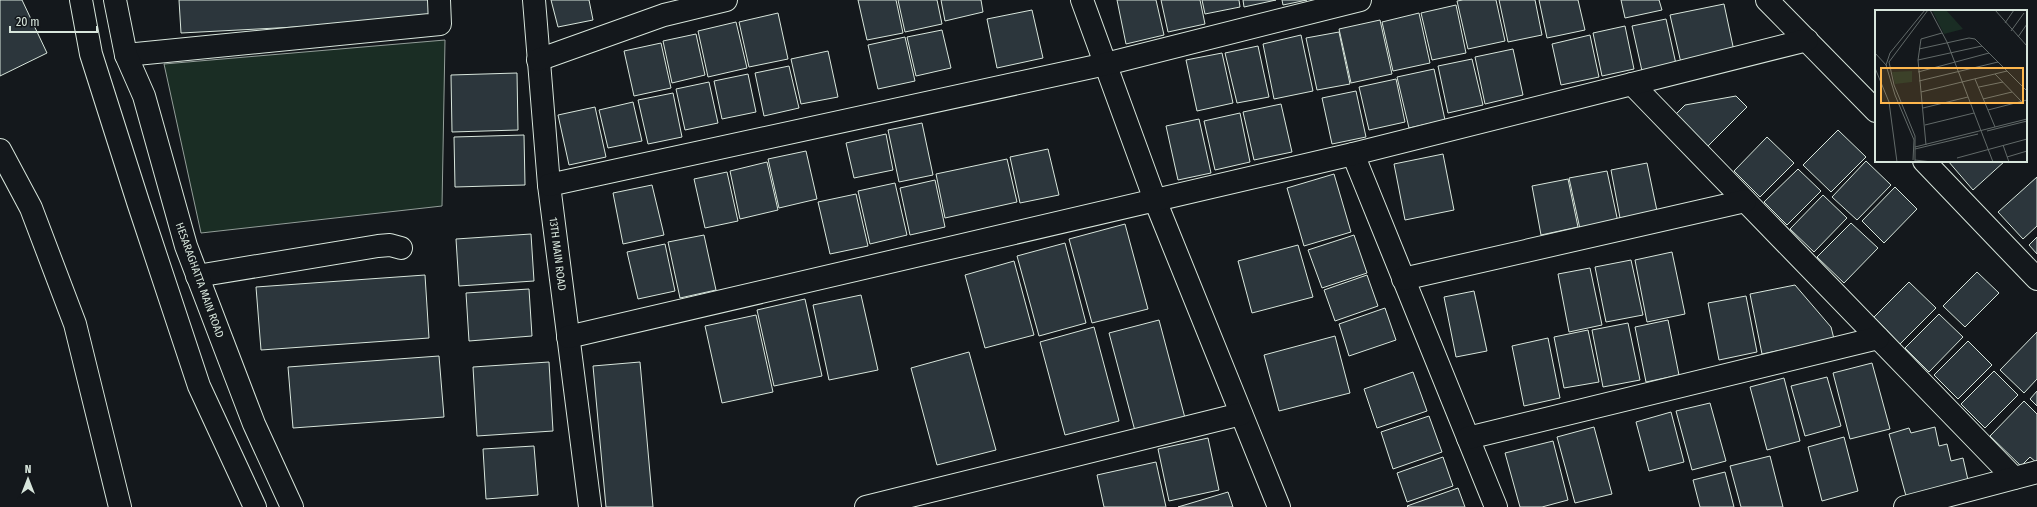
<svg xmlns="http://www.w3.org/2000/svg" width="2037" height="507" font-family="'Fira Sans Condensed',sans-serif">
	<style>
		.green { fill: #1a2d24; stroke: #939e99 }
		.building { fill: #2c363c; stroke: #d8e6dc }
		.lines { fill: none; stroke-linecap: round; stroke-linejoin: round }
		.minor-casing { stroke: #d8e6dc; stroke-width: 24 }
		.major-casing { stroke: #d8e6dc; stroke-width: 24 }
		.minor { stroke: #14181c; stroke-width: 22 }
		.major { stroke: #14181c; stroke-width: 22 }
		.labels { text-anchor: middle; stroke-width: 3; stroke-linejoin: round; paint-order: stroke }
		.street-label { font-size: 11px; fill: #d8e6dc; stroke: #14181c }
		.inset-road { fill: none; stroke: #626a69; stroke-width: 1 }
		.view { fill: #ffb74d; fill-opacity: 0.15; stroke: #ffb74d; stroke-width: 2 }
		.inset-edge { fill: none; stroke: #d8e6dc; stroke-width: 2 }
	</style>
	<rect width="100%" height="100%" fill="#14181c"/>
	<path class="green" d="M445 40 442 206 201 233 164 64Z"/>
	<g class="building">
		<path d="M0 0H22L47 53 0 76Z"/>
		<path d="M179 0H429L430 20 181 33Z"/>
		<path d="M551 0H589L593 20 558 27Z"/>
		<path d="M858 0H896L903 33 867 40Z"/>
		<path d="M898 0H937L942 24 905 32Z"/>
		<path d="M941 0H981L983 12 945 21Z"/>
		<path d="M1117 0H1156L1164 35 1126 44Z"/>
		<path d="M1161 0H1200L1205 24 1168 32Z"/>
		<path d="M1202 0H1239L1240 7 1205 14Z"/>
		<path d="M1243 0H1276L1244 7Z"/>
		<path d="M1282 0H1307L1283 5Z"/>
		<path d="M1463 0H1496L1505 41 1468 49 1457 1Z"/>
		<path d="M1499 0H1535L1542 35 1508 42Z"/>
		<path d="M1539 0H1578L1585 30 1547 38Z"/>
		<path d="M1621 0H1659L1662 10 1625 18Z"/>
		<path d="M1724 4 1734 51 1681 63 1670 15Z"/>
		<path d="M1456 5 1466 53 1432 60 1421 13Z"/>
		<path d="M1032 10 1043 58 997 68 987 19Z"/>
		<path d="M778 13 788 59 749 67 739 22Z"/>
		<path d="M1419 13 1430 63 1393 71 1382 22Z"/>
		<path d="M1666 19 1676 64 1642 71 1632 26Z"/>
		<path d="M1380 20 1392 74 1351 83 1339 29Z"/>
		<path d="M736 22 747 68 708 77 698 31Z"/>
		<path d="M1625 26 1634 69 1602 76 1593 33Z"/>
		<path d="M942 30 951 68 916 76 907 37Z"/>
		<path d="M1339 32 1350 84 1317 90 1306 38Z"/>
		<path d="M696 34 705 75 672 83 663 41Z"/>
		<path d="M1301 35 1313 91 1274 99 1263 44Z"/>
		<path d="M1590 35 1599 77 1561 85 1552 44Z"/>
		<path d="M905 37 915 81 878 89 868 45Z"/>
		<path d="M661 43 671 88 634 96 624 51Z"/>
		<path d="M1258 46 1269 97 1237 103 1225 53Z"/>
		<path d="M1513 49 1523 95 1485 104 1475 57Z"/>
		<path d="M828 51 838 97 801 104 791 59Z"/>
		<path d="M1222 53 1233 103 1197 111 1186 60Z"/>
		<path d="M1472 59 1483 105 1448 113 1438 66Z"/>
		<path d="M789 66 799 108 764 116 755 73Z"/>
		<path d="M1434 69 1445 120 1409 128 1397 77Z"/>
		<path d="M517 73 518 130 452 132 451 75Z"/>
		<path d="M748 74 756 112 722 119 714 81Z"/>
		<path d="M1396 79 1405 122 1369 130 1359 87Z"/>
		<path d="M709 82 718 123 685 130 676 89Z"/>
		<path d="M1356 91 1366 137 1332 144 1322 98Z"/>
		<path d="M673 93 682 137 648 144 638 100Z"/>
		<path d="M1736 96 1747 107 1708 146 1676 114 1685 105Z"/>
		<path d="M633 102 642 141 608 148 599 110Z"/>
		<path d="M1281 104 1292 152 1254 160 1243 112Z"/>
		<path d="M595 107 606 157 569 165 558 115Z"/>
		<path d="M1240 113 1250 162 1215 170 1204 121Z"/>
		<path d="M1199 119 1211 173 1178 180 1166 126Z"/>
		<path d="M922 123 933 175 899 182 888 130Z"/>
		<path d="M1838 130 1866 157 1831 192 1803 165Z"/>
		<path d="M886 134 893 170 854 178 846 143Z"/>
		<path d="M524 135 525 185 455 187 454 137Z"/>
		<path d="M1767 137 1794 163 1760 197 1734 171Z"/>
		<path d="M1048 149 1059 195 1020 203 1010 157Z"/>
		<path d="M806 151 817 199 779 208 768 159Z"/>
		<path d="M1443 154 1454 210 1405 220 1394 164Z"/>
		<path d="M1007 159 1017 202 945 218 936 174Z"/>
		<path d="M1866 161 1891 185 1857 220 1832 197Z"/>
		<path d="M1948 161H2005L1973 190Z"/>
		<path d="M767 162 778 210 740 219 730 171Z"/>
		<path d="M1647 163 1657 211 1620 218 1611 170Z"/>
		<path d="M1798 169 1821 191 1787 225 1764 202Z"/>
		<path d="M1607 171 1618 222 1580 229 1569 178Z"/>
		<path d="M727 172 738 221 705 228 694 179Z"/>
		<path d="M1334 174 1351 232 1304 246 1287 188Z"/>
		<path d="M2037 177V226L2023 239 1998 212Z"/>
		<path d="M1568 179 1578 227 1541 235 1532 186Z"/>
		<path d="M935 180 945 227 910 235 900 188Z"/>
		<path d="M895 183 907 235 870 244 858 191Z"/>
		<path d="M652 185 664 235 623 244 613 193Z"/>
		<path d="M1895 187 1917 209 1884 243 1862 221Z"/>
		<path d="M856 194 868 246 830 254 818 202Z"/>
		<path d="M1823 195 1847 218 1814 252 1790 229Z"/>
		<path d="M1851 223 1878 248 1844 283 1817 257Z"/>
		<path d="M1125 224 1148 309 1092 323 1069 239Z"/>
		<path d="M531 234 534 281 459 286 456 239Z"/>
		<path d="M704 235 716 290 680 298 668 242Z"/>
		<path d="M1354 235 1367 273 1322 288 1308 250Z"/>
		<path d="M2037 237V254L2029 245Z"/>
		<path d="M1065 243 1086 323 1039 336 1017 256Z"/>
		<path d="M665 244 675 291 638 299 627 252Z"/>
		<path d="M1298 245 1313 297 1252 313 1238 261Z"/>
		<path d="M1672 252 1685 314 1647 322 1635 260Z"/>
		<path d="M1631 260 1643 315 1606 322 1595 267Z"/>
		<path d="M1014 261 1034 335 985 348 965 275Z"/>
		<path d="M1590 268 1602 325 1569 332 1558 274Z"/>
		<path d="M1977 272 1999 293 1965 327 1943 306Z"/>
		<path d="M425 275 429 338 261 350 256 287Z"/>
		<path d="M1367 275 1378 306 1335 321 1324 290Z"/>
		<path d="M1909 282 1936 308 1900 344 1874 317Z"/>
		<path d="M1795 285 1831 327 1834 339 1762 354 1750 294Z"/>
		<path d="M529 289 532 336 469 341 466 293Z"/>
		<path d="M1474 291 1487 351 1456 357 1444 297Z"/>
		<path d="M861 295 878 370 829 380 813 305Z"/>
		<path d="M1746 296 1757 352 1719 360 1708 303Z"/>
		<path d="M805 299 822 376 774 386 757 310Z"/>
		<path d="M1385 308 1396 340 1349 356 1339 324Z"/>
		<path d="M1939 314 1963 337 1929 372 1905 348Z"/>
		<path d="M756 315 773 392 722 403 705 326Z"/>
		<path d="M1159 320 1185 418 1135 431 1109 333Z"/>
		<path d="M1668 320 1679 375 1646 382 1635 327Z"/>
		<path d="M1628 323 1640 380 1603 387 1592 330Z"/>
		<path d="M1094 327 1119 421 1065 435 1040 342Z"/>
		<path d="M1588 330 1599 382 1564 388 1554 337Z"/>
		<path d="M2037 332V379L2024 393 2000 370Z"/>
		<path d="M1335 336 1350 393 1279 411 1264 355Z"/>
		<path d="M1548 338 1560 398 1524 406 1512 346Z"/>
		<path d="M1968 341 1992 365 1958 399 1934 375Z"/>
		<path d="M969 352 996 450 937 465 911 368Z"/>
		<path d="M439 356 444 417 293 428 288 367Z"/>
		<path d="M549 362 553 431 477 436 473 367Z"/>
		<path d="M640 362 653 507H606L593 366Z"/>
		<path d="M1872 363 1890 429 1850 439 1833 373Z"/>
		<path d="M1994 371 2018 395 1985 428 1961 404Z"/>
		<path d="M1413 372 1427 411 1377 428 1364 389Z"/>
		<path d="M1827 377 1841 426 1805 436 1791 386Z"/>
		<path d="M1784 378 1800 441 1767 450 1750 387Z"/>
		<path d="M2037 391V406L2030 399Z"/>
		<path d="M2024 401 2037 414V463L2030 457 2021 466 1990 436Z"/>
		<path d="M1710 403 1726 461 1692 470 1676 411Z"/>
		<path d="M1671 412 1684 462 1649 471 1636 422Z"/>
		<path d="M1429 416 1442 452 1393 469 1381 432Z"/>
		<path d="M1594 427 1612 494 1575 503 1557 437Z"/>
		<path d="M1935 427 1939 446 1947 444 1951 461 1963 458 1968 480 1906 496 1889 434 1909 428 1911 433Z"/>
		<path d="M1844 437 1858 491 1822 501 1808 447Z"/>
		<path d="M1208 438 1219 490 1169 501 1158 449Z"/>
		<path d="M1553 441 1568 500 1542 507H1520L1505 453Z"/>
		<path d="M534 446 538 495 486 499 483 449Z"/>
		<path d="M1770 456 1783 507H1741L1730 466Z"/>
		<path d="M1443 457 1453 486 1407 502 1397 473Z"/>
		<path d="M1156 462 1166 507H1104L1097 475Z"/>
		<path d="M1725 472 1734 507H1700L1693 480Z"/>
		<path d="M1458 488 1465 507H1408L1407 506Z"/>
		<path d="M1228 492 1233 507H1178Z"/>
	</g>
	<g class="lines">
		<g class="minor-casing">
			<g id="minor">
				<path d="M534 0 549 185 590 507"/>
				<path d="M1082 0 1155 200 1279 507"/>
				<path d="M1767 0 1876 111"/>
				<path d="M126 55 440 24 439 0"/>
				<path d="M538 60 664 15 726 0"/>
				<path d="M1632 84 2014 478"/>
				<path d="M0 150 31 208 75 324 120 507"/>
				<path d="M1353 154 1496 507"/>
				<path d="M1924 161 2037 279"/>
				<path d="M549 185 1106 64 1360 0"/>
				<path d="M197 276 378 246 390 245 401 248"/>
				<path d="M1403 279 1745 201"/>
				<path d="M568 337 1353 154 1807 40"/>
				<path d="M1468 438 1878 338"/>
				<path d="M866 507 1241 414"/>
				<path d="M1905 507 2037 472"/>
			</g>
		</g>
		<g class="major-casing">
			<g id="major">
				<path d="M81 0 91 54 138 202 199 386 255 507"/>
				<path d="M115 0 126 55 144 96 186 246 254 424 292 507"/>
			</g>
		</g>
		<use href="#minor" class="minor"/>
		<use href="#major" class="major"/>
	</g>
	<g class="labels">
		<g class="street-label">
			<text transform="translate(558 254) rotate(83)" y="4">13TH MAIN ROAD</text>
			<text transform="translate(200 280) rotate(70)" y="4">HESARAGHATTA MAIN ROAD</text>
		</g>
	</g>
	<g transform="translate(1875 10)">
		<rect width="152" height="152" fill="#14181c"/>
		<path d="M57 0H71L88 19 69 24ZM37 61V72L20 74 17 62Z" fill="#1a2d24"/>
		<path class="inset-road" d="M55 0 72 32 118 152M120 0 152 36M130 13 139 0M136 21 149 3M143 27 152 14M44 39 94 28 100 29 152 81M0 43 12 56M43 50 107 36M0 58 14 92 22 152M43 62 114 43M120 64 146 91M100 69 120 117M44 71 123 52M104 77 128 72M46 82 132 61M108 89 137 82M48 98 93 87M113 100 152 90M50 115 99 103M112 121 152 111M51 135 43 50 46 29 67 23M128 135 134 152M40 137 152 109M40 139 103 124M132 147 152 141M82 148 152 129M38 150 39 130 20 85 11 55 15 43 50 0M40 150 57 152M40 152V126L19 75 14 52 53 0"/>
		<path class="view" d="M6 58H148V93H6Z"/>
		<rect width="152" height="152" class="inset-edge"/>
	</g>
	<g transform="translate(28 479)" stroke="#14181c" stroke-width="3" paint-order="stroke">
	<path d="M0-3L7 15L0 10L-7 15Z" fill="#d8e6dc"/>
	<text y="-6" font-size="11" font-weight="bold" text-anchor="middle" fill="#d8e6dc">N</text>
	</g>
	<path d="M10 26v6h87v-6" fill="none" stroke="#d8e6dc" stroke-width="2"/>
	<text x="16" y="26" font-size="12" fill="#d8e6dc" stroke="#14181c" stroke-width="3" paint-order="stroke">20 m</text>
</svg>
